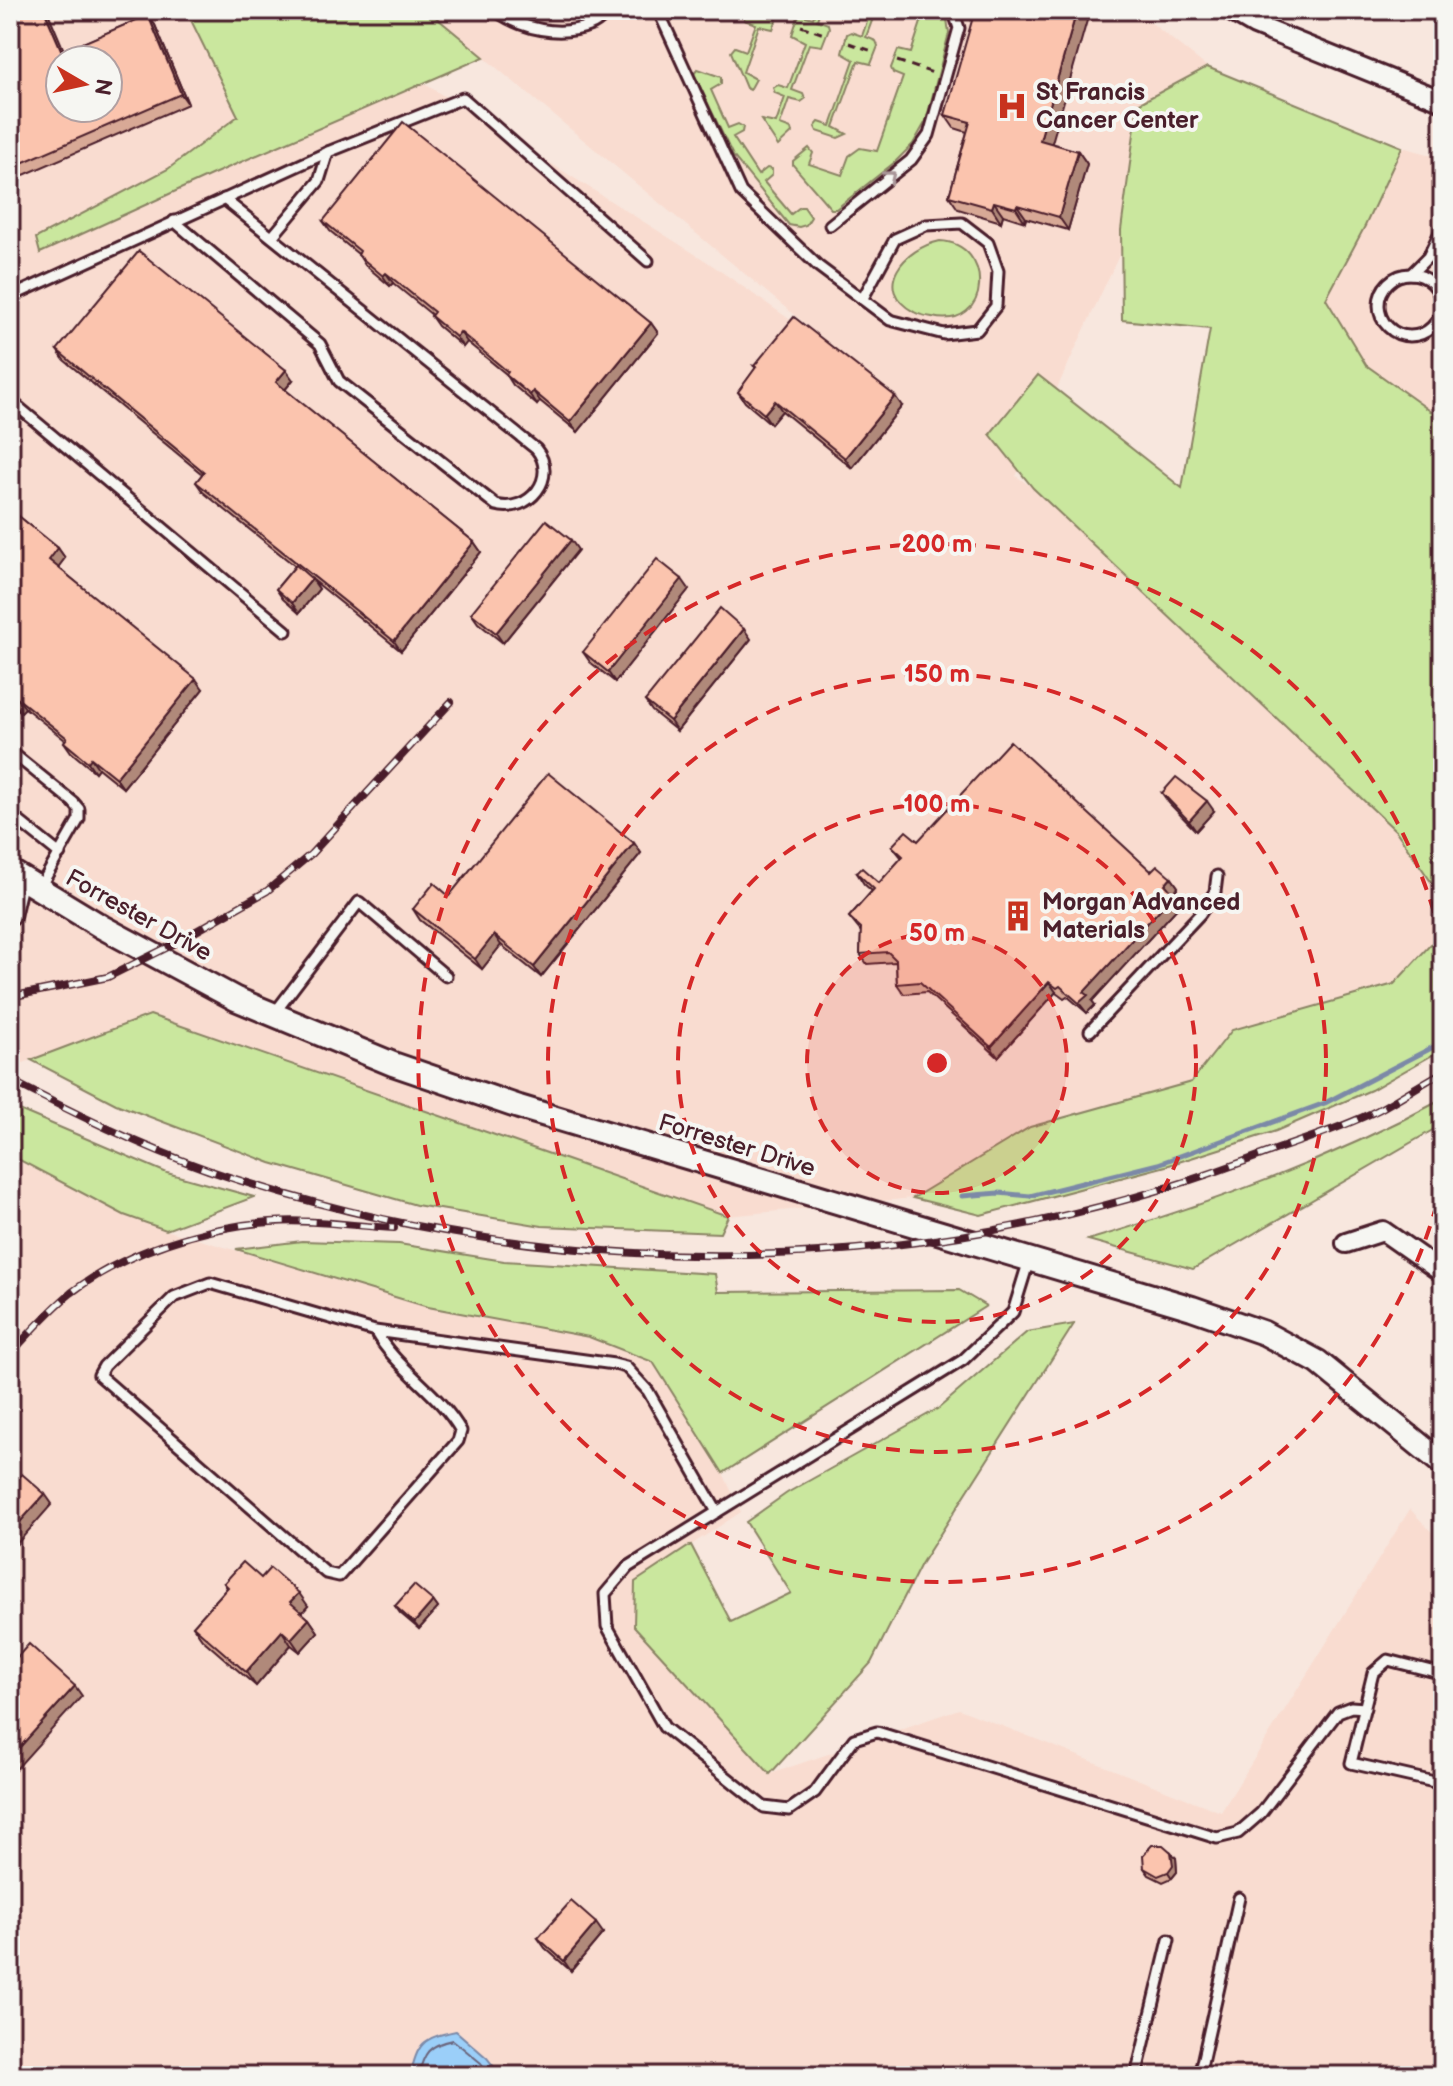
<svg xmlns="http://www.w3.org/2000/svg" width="1453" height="2086" font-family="'Balsamiq Sans',sans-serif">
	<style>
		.built { fill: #f9dcd0; fill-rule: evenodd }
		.green { fill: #cae79e; stroke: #8a8364; stroke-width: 2 }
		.water { fill: #9bcff9; stroke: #7b89a7; stroke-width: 2 }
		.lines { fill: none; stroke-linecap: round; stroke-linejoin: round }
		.shore { stroke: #6a657d; stroke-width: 2 }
		.stream { stroke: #7b89a7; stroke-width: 5 }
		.service-casing { stroke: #4a1f2b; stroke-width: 15 }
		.minor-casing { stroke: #4a1f2b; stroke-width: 24 }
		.tertiary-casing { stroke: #4a1f2b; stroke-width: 28 }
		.path { stroke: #4a1f2b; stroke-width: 3; stroke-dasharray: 8 6; stroke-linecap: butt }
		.service { stroke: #f6f6f2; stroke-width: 9 }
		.minor { stroke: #f6f6f2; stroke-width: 18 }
		.tertiary { stroke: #f6f6f2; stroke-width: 22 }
		.rail-casing { stroke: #4a1f2b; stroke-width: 8 }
		.rail { stroke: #f6f6f2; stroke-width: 5; stroke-dasharray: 15; stroke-linecap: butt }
		.wall { fill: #d8a996; stroke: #4a1f2b; stroke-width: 2 }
		.shaded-wall { fill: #b0897a; stroke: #4a1f2b; stroke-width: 2 }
		.building { fill: #fbc4ae; stroke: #4a1f2b; stroke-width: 2; fill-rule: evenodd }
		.oneway { stroke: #a99598 }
		.ring { fill: none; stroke: #d62828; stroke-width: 4; stroke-dasharray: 14 10 }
		.labels { text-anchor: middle; stroke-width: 8; stroke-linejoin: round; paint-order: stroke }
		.poi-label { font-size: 24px; font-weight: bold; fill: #4a1f2b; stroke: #f6f6f2; text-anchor: start }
		.street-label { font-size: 24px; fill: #4a1f2b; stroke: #f6f6f2 }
		.centre { fill: #d62828; stroke: #f6f6f2; stroke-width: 4 }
		.ring-label { font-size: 24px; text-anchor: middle; font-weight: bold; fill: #d62828; stroke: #f6f6f2; stroke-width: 8; stroke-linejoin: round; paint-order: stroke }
	</style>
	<rect width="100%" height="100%" fill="#f8e7de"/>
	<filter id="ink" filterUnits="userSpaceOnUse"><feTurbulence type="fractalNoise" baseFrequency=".0125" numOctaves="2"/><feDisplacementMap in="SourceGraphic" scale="16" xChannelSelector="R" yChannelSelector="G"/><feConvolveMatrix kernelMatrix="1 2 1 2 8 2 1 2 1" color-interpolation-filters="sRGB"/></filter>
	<g filter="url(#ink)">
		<g class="built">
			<path d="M10 10H307L706 261 851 362 427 10H1135L1207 67 1016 476 1033 488 1397 831 1443 899V930L1394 984 1232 1030 1191 1082 1030 1127 913 1198 728 1216 151 1015 10 1068ZM60 60H108V108H60Z"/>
			<path d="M1402 147 1443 158V420L1366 365 1326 299 1365 226Z"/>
			<path d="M10 1155 124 1215 166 1230 428 1307 589 1337 653 1362 723 1473 741 1512 635 1582 770 1774 959 1709 1221 1812 1410 1509 1443 1544V2076H10Z"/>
		</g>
		<g class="green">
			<path d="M186 10H427L484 57 211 175 40 253 36 238 168 169 238 116Z"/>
			<path d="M745 10 780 11 773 29 759 26 743 72 756 79 750 90 746 88 731 52 735 47 746 51 756 24 744 20Z"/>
			<path d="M816 10H820L817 20 828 24 829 28 822 46 809 44 792 90 803 94 805 99 801 102 789 99 780 125 791 129 792 133 778 146 761 120 776 123 785 97 775 93 773 88 778 85 788 88 805 42 792 35 798 17 802 15 813 18Z"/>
			<path d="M871 10H876L866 37 876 41 878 46 871 64 858 61 834 127 847 134 838 138 817 131 815 127 819 122 831 126 854 60 842 53 847 34 851 32 862 36Z"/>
			<path d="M925 10H941L947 19 949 33 926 121 913 144 895 162 836 209H831L793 165V161L809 148 813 153 809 164 842 175 849 156 860 148 877 151 903 77 893 73 891 68 898 50 911 53Z"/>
			<path d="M1207 67 1402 147 1365 226 1326 299 1366 365 1443 420V899L1396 831 1033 488 990 434 1038 375 1182 488 1210 329 1122 320 1121 230 1138 104Z"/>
			<path d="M698 69 721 77V84L711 90 728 128 738 124 743 127 742 132 733 137 758 175 767 168 772 169V175L764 182 791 214 800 207H804L811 217 806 225 799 227 789 225 733 156 694 74Z"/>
			<path d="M940 241C994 243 993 331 932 317 926 316 919 315 914 312 870 288 905 248 940 241Z"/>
			<path d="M1443 931V1049L1371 1090 1276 1131 1166 1166 981 1215 913 1198 1030 1127 1191 1082 1232 1030 1394 984Z"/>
			<path d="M150 1015 728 1216 720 1233 542 1226 416 1205 271 1163 116 1104 31 1060Z"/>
			<path d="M1443 1099V1124L1193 1269 1088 1240C1212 1203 1328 1161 1443 1099Z"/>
			<path d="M10 1106 167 1173 254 1197 166 1230 124 1215 10 1155Z"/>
			<path d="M302 1241 399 1244 504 1261 715 1274 718 1292 959 1290 986 1306 723 1473 653 1362 589 1337 428 1307 236 1249Z"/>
			<path d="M1074 1324 921 1564 871 1663 770 1774 634 1626 635 1582 691 1545 731 1622 791 1593 746 1522 787 1493 939 1408 1027 1332Z"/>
		</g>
		<path class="water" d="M456 2031 487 2058 501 2076H410C418 2043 422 2038 456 2031Z"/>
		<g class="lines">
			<path class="shore" d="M418 2076C424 2053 428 2045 453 2040L481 2063 491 2076"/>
			<path class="stream" d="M962 1196 999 1193 1030 1196 1158 1164 1325 1103 1443 1042"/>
			<g class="service-casing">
				<g id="service">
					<path d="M495 10C521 29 560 38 591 25 598 23 604 15 610 10"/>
					<path d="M637 10H640"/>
					<path d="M658 10 741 192 818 266 890 320 944 334 977 330 996 306 998 271 988 243 962 223 926 225 895 239 863 298"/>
					<path d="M174 221 320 344 339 381 496 505C529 514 559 477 536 449L224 199"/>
					<path d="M830 225 911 160 929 135 959 28 953 10"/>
					<path d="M272 237 319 181 328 152"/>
					<path d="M1411 274 1428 257 1443 226"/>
					<circle cx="1410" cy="305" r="31"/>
					<path d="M10 297 328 152 463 98 648 261"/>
					<path d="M10 400 286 631"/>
					<path d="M10 751 73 802 79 809V819L39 889"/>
					<path d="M10 814 60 854"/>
					<path d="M273 1015 359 902 446 976"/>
					<path d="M1090 1031 1200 914 1215 892 1217 876"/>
					<path d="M1029 1260 1013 1312 963 1360 628 1567 605 1594 607 1626 664 1727 764 1807 789 1810 815 1792 854 1739 877 1732 1217 1838 1238 1833 1261 1813 1338 1712 1351 1707 1365 1708"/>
					<path d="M375 1331C397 1370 439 1392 461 1431L458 1441 339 1576 326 1573 99 1375 104 1366 174 1297 210 1283 375 1331 614 1364 626 1367 648 1391 717 1512"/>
					<path d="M1443 1674 1388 1660 1373 1673 1351 1763 1443 1784"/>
					<path d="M1136 2076 1169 1940"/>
					<path d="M1199 2076 1239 1898"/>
				</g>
			</g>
			<g class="minor-casing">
				<g id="minor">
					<path d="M1229 10 1255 25 1443 101"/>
					<path d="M10 916 19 878"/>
					<path d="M1346 1243 1383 1231 1443 1273"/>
				</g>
			</g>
			<g class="tertiary-casing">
				<path id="tertiary" d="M10 871 102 927 236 999 393 1064 519 1107 1192 1308 1264 1333 1318 1362 1443 1464"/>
			</g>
			<g class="path">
				<path d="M756 10 772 16"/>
				<path d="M801 26 824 34"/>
				<path d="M849 43 875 52"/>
				<path d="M897 61 933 73"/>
			</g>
			<use href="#service" class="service"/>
			<use href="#minor" class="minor"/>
			<use href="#tertiary" class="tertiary"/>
			<g class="rail-casing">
				<g id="rail">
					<path d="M10 997 108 977 168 947 267 891 311 854 451 702"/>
					<path d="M10 1080C74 1113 140 1146 208 1170 545 1285 911 1285 1245 1161 1289 1144 1336 1131 1378 1110 1400 1098 1421 1084 1443 1072"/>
					<path d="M10 1354C29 1334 49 1311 71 1293 124 1252 205 1226 271 1222 312 1219 353 1226 394 1228"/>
				</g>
			</g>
			<use href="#rail" class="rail"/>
		</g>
		<g class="wall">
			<path d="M10 10 65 51 148 15 155 25 188 104 10 181Z"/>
			<path d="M945 115 1078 151 1087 164 1068 230 1026 218 1025 222 1003 215 1001 222 958 209 949 196 967 132 954 128Z"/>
			<path d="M323 221 651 323 658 333 578 432 540 401 537 405 513 385 506 374 467 342 463 347 438 326 431 316 432 315 393 283 390 286 365 265 358 254 330 231Z"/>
			<path d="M57 350 293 380 285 390 474 542 481 552 401 651 313 580 319 589 299 613 283 599 276 589 295 566 203 492 196 482 202 474 64 360Z"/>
			<path d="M754 366 902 406 852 468 782 411 771 424 745 402 738 392 756 368Z"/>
			<path d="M10 509 58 548 65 558 58 567 203 689 123 788 98 768 95 772 71 752 64 742 65 740 25 708 21 712 10 703Z"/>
			<path d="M578 550 503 643 478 623 471 613Z"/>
			<path d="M689 589 615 682 590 662 583 652Z"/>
			<path d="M751 639 677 731 652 711 645 701Z"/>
			<path d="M1162 793 1214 811 1196 831 1169 803Z"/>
			<path d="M918 841 1151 871 1171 877 1178 887 1173 893 1181 904 1092 1001 1095 1005 1087 1013 1067 996 1064 998 1056 992 998 1057 927 992 904 994 897 984 896 963 895 962 867 964 860 954 861 932 849 917 872 891 864 884 857 873 879 883 902 858 892 846Z"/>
			<path d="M634 843 641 853 541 977 501 945 482 969 420 920 413 909 449 896Z"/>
			<path d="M261 1578 308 1606 302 1613 309 1619 318 1632 300 1652 291 1645 256 1686 202 1639 193 1626 227 1588 224 1583Z"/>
			<path d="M433 1601 438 1608 419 1629 400 1613 395 1606Z"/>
			<path d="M1176 1858 1177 1872 1172 1878 1163 1882 1149 1875 1144 1868Z"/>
			<path d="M603 1933 571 1971 545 1948 538 1938Z"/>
		</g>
		<g class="shaded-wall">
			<path d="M44 10H47L68 60 62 52Z"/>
			<path d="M1077 10H1090L1049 153 1040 140Z"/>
			<path d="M148 15 155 25 188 104 181 94Z"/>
			<path d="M1078 151 1087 164 1068 230 1059 217Z"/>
			<path d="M994 202 1003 215 1001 222 992 208Z"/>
			<path d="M1017 205 1026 218 1025 222 1016 208Z"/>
			<path d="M386 273 393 283 390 286 383 276Z"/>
			<path d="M651 323 658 333 578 432 570 422Z"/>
			<path d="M460 332 467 342 463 347 456 337Z"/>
			<path d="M286 370 293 380 283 392 276 382Z"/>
			<path d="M533 391 540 401 537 405 530 395Z"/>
			<path d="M895 396 902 406 852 468 845 458Z"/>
			<path d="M775 401 782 411 771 424 764 414Z"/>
			<path d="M571 540 578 550 503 643 496 633Z"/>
			<path d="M474 542 481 552 401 651 394 641Z"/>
			<path d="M58 548 65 558 56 570 49 560Z"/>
			<path d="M312 579 319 589 299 613 292 603Z"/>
			<path d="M682 579 689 589 615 682 608 672Z"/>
			<path d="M744 629 751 639 677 731 670 721Z"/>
			<path d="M196 679 203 689 123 788 116 778Z"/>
			<path d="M17 698 25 708 21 712 14 702Z"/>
			<path d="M91 758 98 768 95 772 88 762Z"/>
			<path d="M1207 801 1214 811 1196 831 1189 821Z"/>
			<path d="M634 843 641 853 541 977 534 967Z"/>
			<path d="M1171 877 1178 887 1172 894 1165 884Z"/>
			<path d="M1174 894 1181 904 1092 1001 1095 1005 1087 1013 1079 1003 1084 992Z"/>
			<path d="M494 935 501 945 482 969 475 959Z"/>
			<path d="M1049 982 1056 992 998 1057 991 1047Z"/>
			<path d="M45 1494 52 1504 15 1546 10 1539V1533Z"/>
			<path d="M299 1593 308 1606 299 1616 290 1602Z"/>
			<path d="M433 1601 438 1608 419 1629 414 1623Z"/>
			<path d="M309 1619 318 1632 300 1652 291 1639Z"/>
			<path d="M282 1631 291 1645 256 1686 246 1672Z"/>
			<path d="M75 1686 82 1696 10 1776V1758Z"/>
			<path d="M1171 1852 1176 1858 1177 1872 1172 1878 1168 1872Z"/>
			<path d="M596 1923 603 1933 571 1971 564 1961Z"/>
		</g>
		<g class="building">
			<path d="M10 10H44L62 52 148 15 181 94 10 168ZM60 60H108V108H60Z"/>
			<path d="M975 10H1077L1040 140 1078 151 1059 217 1017 205 1016 208 994 202 992 208 949 196 970 122 945 115Z"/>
			<path d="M403 122 651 323 570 422 533 391 530 395 506 375 508 372 460 332 456 337 431 316 434 312 386 273 383 276 358 255 360 251 323 221Z"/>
			<path d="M139 251 286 370 276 382 474 542 394 641 196 482 204 472 57 350Z"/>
			<path d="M794 317 895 396 845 458 775 401 764 414 738 392 756 367 754 366Z"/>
			<path d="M10 509 58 548 49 560 196 679 116 778 91 758 88 762 64 742 67 738 17 698 14 702 10 699Z"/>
			<path d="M546 520 571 540 496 633 471 613Z"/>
			<path d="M657 559 682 579 608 672 583 652Z"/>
			<path d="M296 565 312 579 292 603 276 589Z"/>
			<path d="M720 608 744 629 670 721 645 701Z"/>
			<path d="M1010 741 1151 871 1157 865 1171 877 1165 884 1174 894 1084 992 1088 995 1079 1003 1060 986 1057 988 1049 982 991 1047 920 982 897 984 896 960 888 952 860 954 861 928 849 917 874 889 857 873 862 868 879 883 903 856 892 846 906 831 918 841Z"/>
			<path d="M548 773 634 843 534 967 494 935 475 959 413 909 434 883 449 896Z"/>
			<path d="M1176 777 1207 801 1189 821 1162 793Z"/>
			<path d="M22 1474 45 1494 10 1533V1487Z"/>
			<path d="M243 1562 261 1578 270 1568 299 1593 290 1602 309 1619 291 1639 282 1631 246 1672 193 1626 228 1587 224 1583Z"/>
			<path d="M414 1585 433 1601 414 1623 395 1606Z"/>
			<path d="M29 1644 75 1686 10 1758V1665Z"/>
			<path d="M1152 1845H1163L1171 1852 1173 1865 1168 1872 1158 1876 1144 1868 1143 1855Z"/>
			<path d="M571 1901 596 1923 564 1961 538 1938Z"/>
		</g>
		<defs><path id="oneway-chevron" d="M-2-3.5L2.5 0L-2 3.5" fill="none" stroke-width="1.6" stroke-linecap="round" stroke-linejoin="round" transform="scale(2)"/></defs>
		<use class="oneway" href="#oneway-chevron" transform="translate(890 176) rotate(-39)"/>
	</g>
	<circle cx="937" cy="1063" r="130" fill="#d62828" fill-opacity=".12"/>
	<g class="ring">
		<circle cx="937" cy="1063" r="130"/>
		<circle cx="937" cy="1063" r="259"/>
		<circle cx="937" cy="1063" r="389"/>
		<path d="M1443 1180A519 519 0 1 1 1443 946"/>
	</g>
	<defs>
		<g id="hospital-bare" transform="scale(2.4)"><path d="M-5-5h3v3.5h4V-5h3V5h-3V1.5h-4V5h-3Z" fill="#c8321e" stroke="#f6f6f2" stroke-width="2.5" paint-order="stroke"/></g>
		<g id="building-bare" transform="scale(2.4)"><path d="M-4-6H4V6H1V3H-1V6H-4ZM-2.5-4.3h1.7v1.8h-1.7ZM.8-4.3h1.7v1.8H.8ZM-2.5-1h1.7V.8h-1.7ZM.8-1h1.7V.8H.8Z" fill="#c8321e" stroke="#f6f6f2" stroke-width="2.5" paint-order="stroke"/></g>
	</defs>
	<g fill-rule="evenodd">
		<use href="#hospital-bare" x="1012" y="106"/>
		<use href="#building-bare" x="1018" y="916"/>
	</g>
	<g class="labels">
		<g class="poi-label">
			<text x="1036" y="100">St Francis<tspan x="1036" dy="28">Cancer Center</tspan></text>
			<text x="1042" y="910">Morgan Advanced<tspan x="1042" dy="28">Materials</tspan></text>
		</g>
		<g class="street-label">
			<text transform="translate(139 915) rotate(29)" y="8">Forrester Drive</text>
			<text transform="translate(737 1145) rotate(17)" y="8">Forrester Drive</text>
		</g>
	</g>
	<circle cx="937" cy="1063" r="12" class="centre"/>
	<g class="ring-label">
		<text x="937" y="552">200 m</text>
		<text x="937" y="682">150 m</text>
		<text x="937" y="812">100 m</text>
		<text x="937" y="941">50 m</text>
	</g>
	<rect width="1453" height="2086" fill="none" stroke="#f6f6f2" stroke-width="40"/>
	<rect x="20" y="20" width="1413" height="2046" fill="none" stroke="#4a1f2b" stroke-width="3" filter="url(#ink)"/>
	<g transform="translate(84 84) rotate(99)"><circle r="38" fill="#f6f6f2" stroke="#b1a0a2" stroke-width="2"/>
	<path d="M0-6L14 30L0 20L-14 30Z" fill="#c8321e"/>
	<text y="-12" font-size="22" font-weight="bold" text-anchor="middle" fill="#4a1f2b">N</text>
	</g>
</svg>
